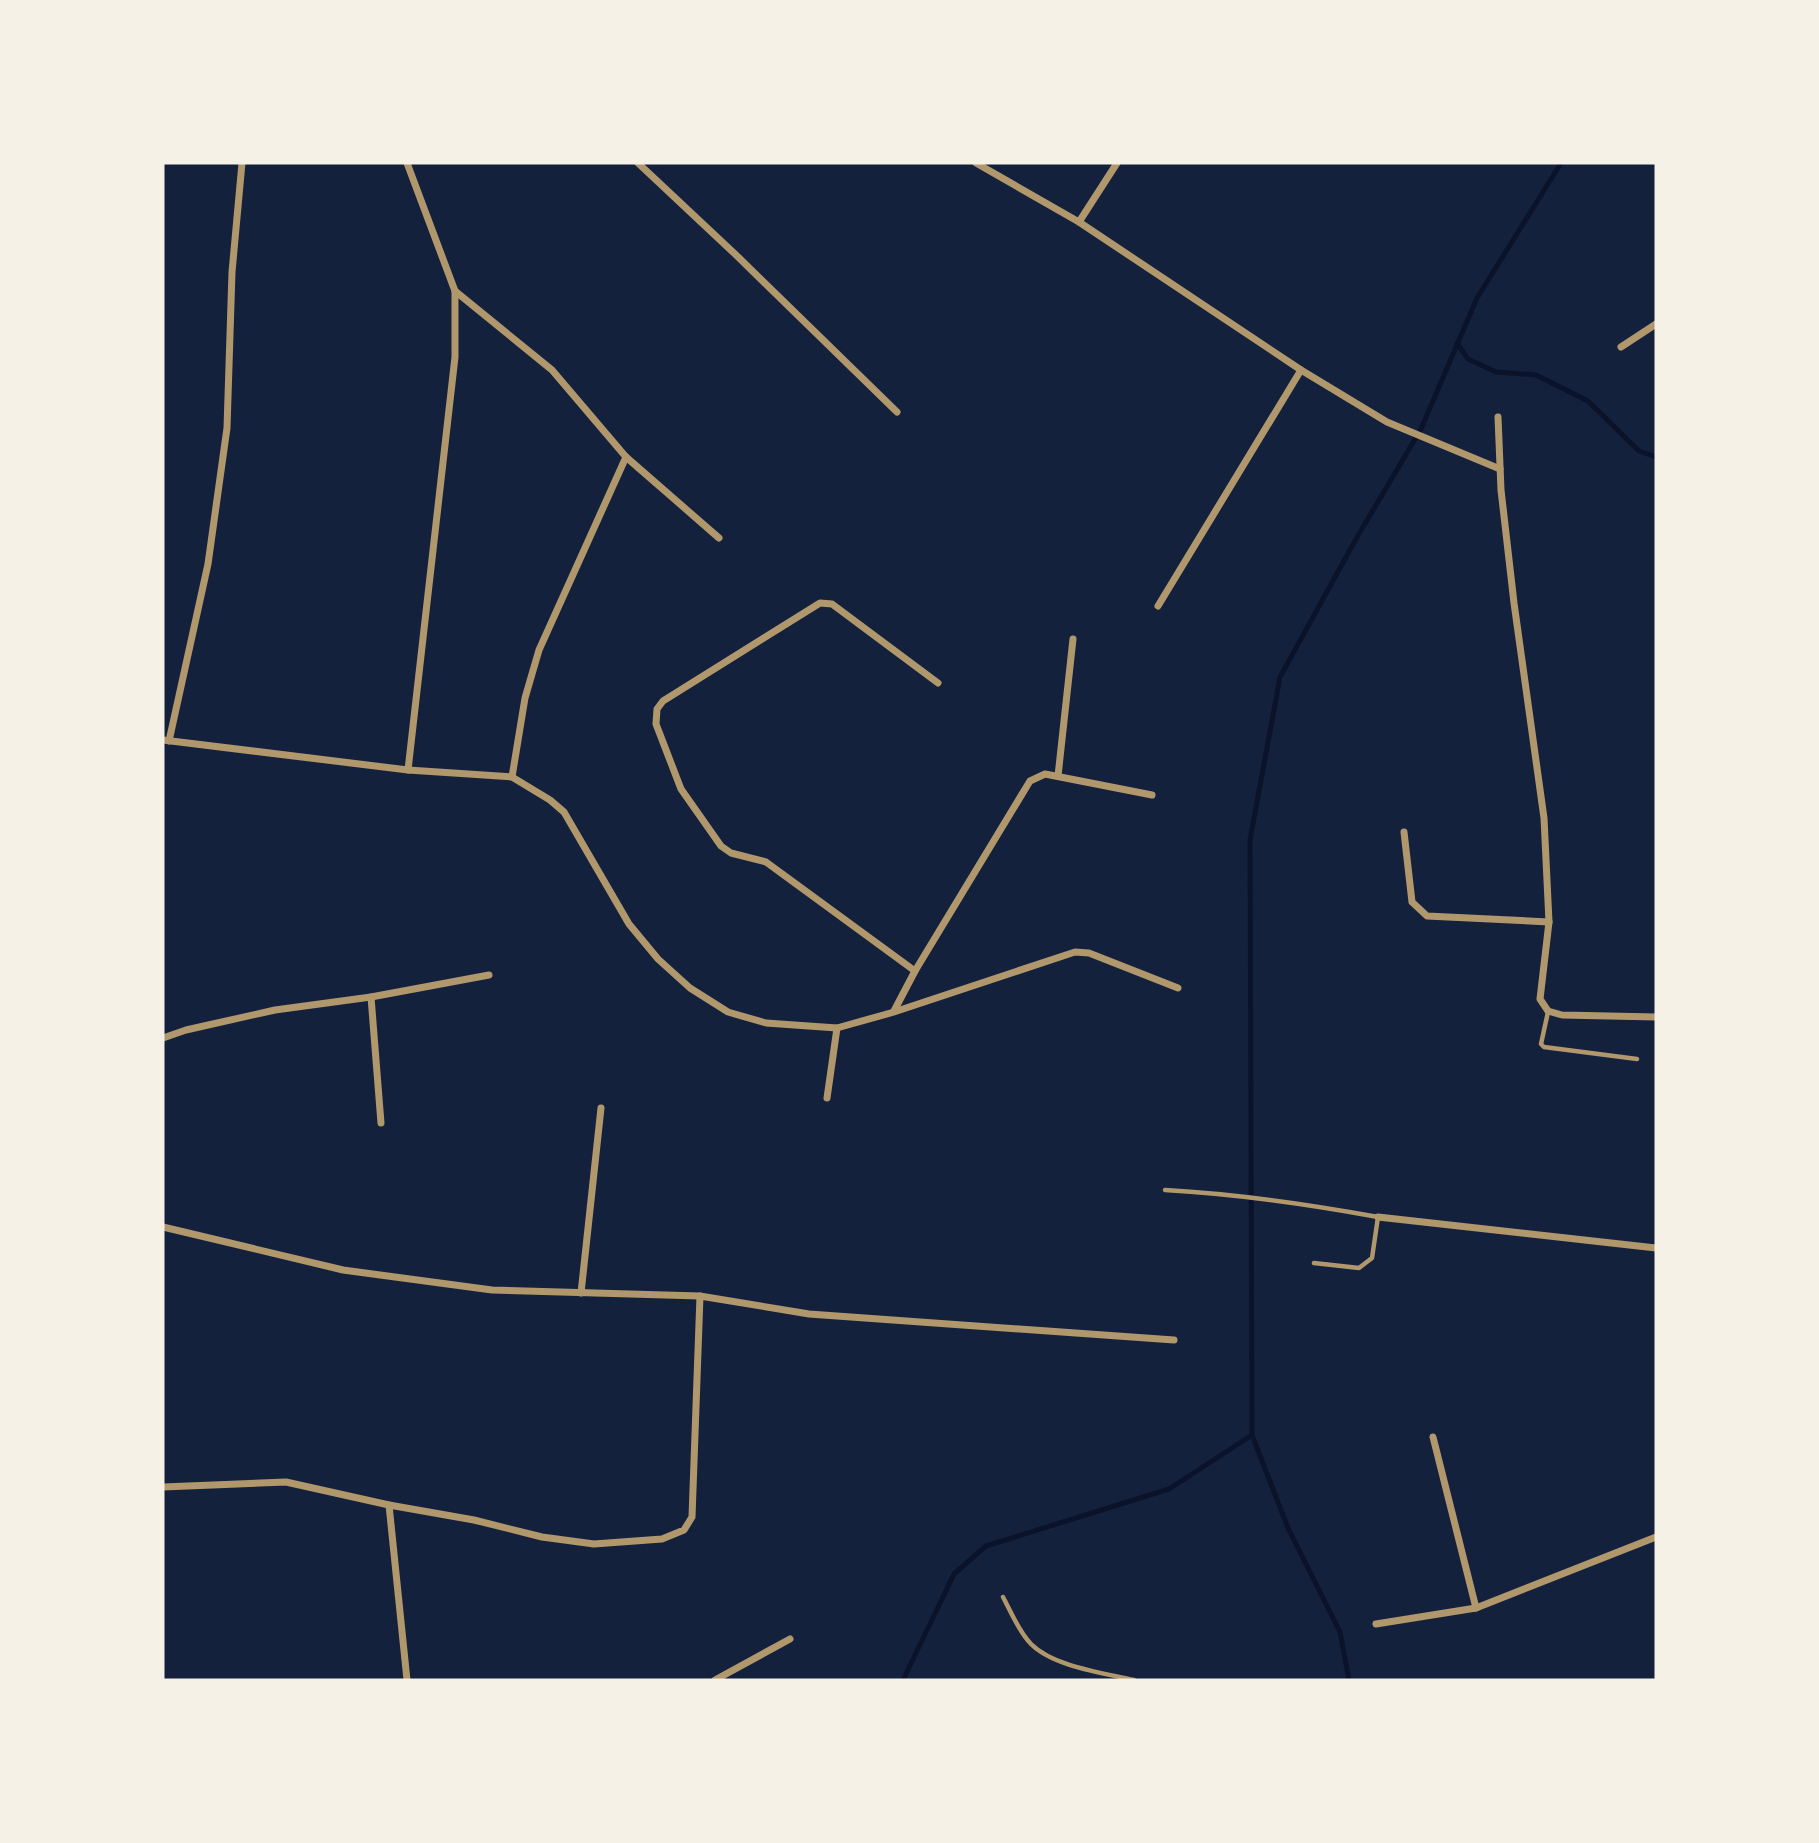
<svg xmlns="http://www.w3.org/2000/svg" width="1819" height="1843" font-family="'Public Sans',sans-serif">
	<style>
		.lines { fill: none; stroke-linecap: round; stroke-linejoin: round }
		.stream { stroke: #0b132b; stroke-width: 5 }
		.service { stroke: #b1986c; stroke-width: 4.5 }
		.minor { stroke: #b1986c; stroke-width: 7 }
	</style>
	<rect width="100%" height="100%" fill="#14213d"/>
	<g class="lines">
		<g class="stream">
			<path d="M1457 343 1468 359 1496 372 1536 375 1588 401 1639 451 1656 457"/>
			<path d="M903 1680 954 1574 986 1546 1169 1489 1252 1435"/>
			<path d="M1349 1680 1340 1632 1288 1528 1252 1435 1250 840 1280 677 1356 539 1421 429 1477 298 1561 163"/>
		</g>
		<g class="service">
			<path d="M1548 1012 1541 1044 1544 1047 1637 1059"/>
			<path d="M1165 1190C1237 1194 1307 1204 1378 1217L1372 1258 1359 1268 1314 1263"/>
			<path d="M1003 1597C1011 1612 1019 1632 1031 1644 1054 1667 1104 1673 1134 1680"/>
		</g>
		<g class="minor">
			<path d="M407 163 455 291V357L408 770"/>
			<path d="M638 163 735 254 897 412"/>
			<path d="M976 163 1079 222 1301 370 1387 422 1500 469"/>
			<path d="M1079 222 1117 163"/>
			<path d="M455 291 552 370 626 457 719 538"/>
			<path d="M1621 347 1656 324"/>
			<path d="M1498 417 1501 490 1514 603 1544 818 1549 922 1540 999 1548 1011 1562 1015 1656 1017"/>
			<path d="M1158 606 1301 370"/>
			<path d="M163 740 408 770 512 777 550 800 564 812 629 924 658 959 690 988 728 1012 766 1023 837 1028 894 1012 1075 952 1089 953 1178 988"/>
			<path d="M169 741 208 564 227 428 232 272 242 163"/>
			<path d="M1058 776 1073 639"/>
			<path d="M512 777 525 698 539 650 626 457"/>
			<path d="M1404 832 1412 902 1427 916 1549 922"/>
			<path d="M915 971 766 862 731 853 721 846 681 789 656 724 657 709 663 701 820 603 832 604 938 683"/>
			<path d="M371 997 381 1123"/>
			<path d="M894 1011 915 971 1030 781 1045 774 1152 795"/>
			<path d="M163 1038 186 1030 275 1010 371 997 489 975"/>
			<path d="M827 1098 837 1028"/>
			<path d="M1378 1217 1656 1248"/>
			<path d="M163 1227 343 1270 492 1290 700 1296 809 1314 1174 1340"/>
			<path d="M581 1293 601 1108"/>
			<path d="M1433 1437 1476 1608"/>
			<path d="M163 1487 286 1482 389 1505 474 1520 542 1537 594 1544 662 1539 684 1530 692 1517 700 1296"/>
			<path d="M389 1505 407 1680"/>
			<path d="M1376 1624 1476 1608 1656 1537"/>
			<path d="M715 1680 790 1639"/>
		</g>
	</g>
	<rect width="1819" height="1843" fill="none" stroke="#f6f1e7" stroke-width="329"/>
</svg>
